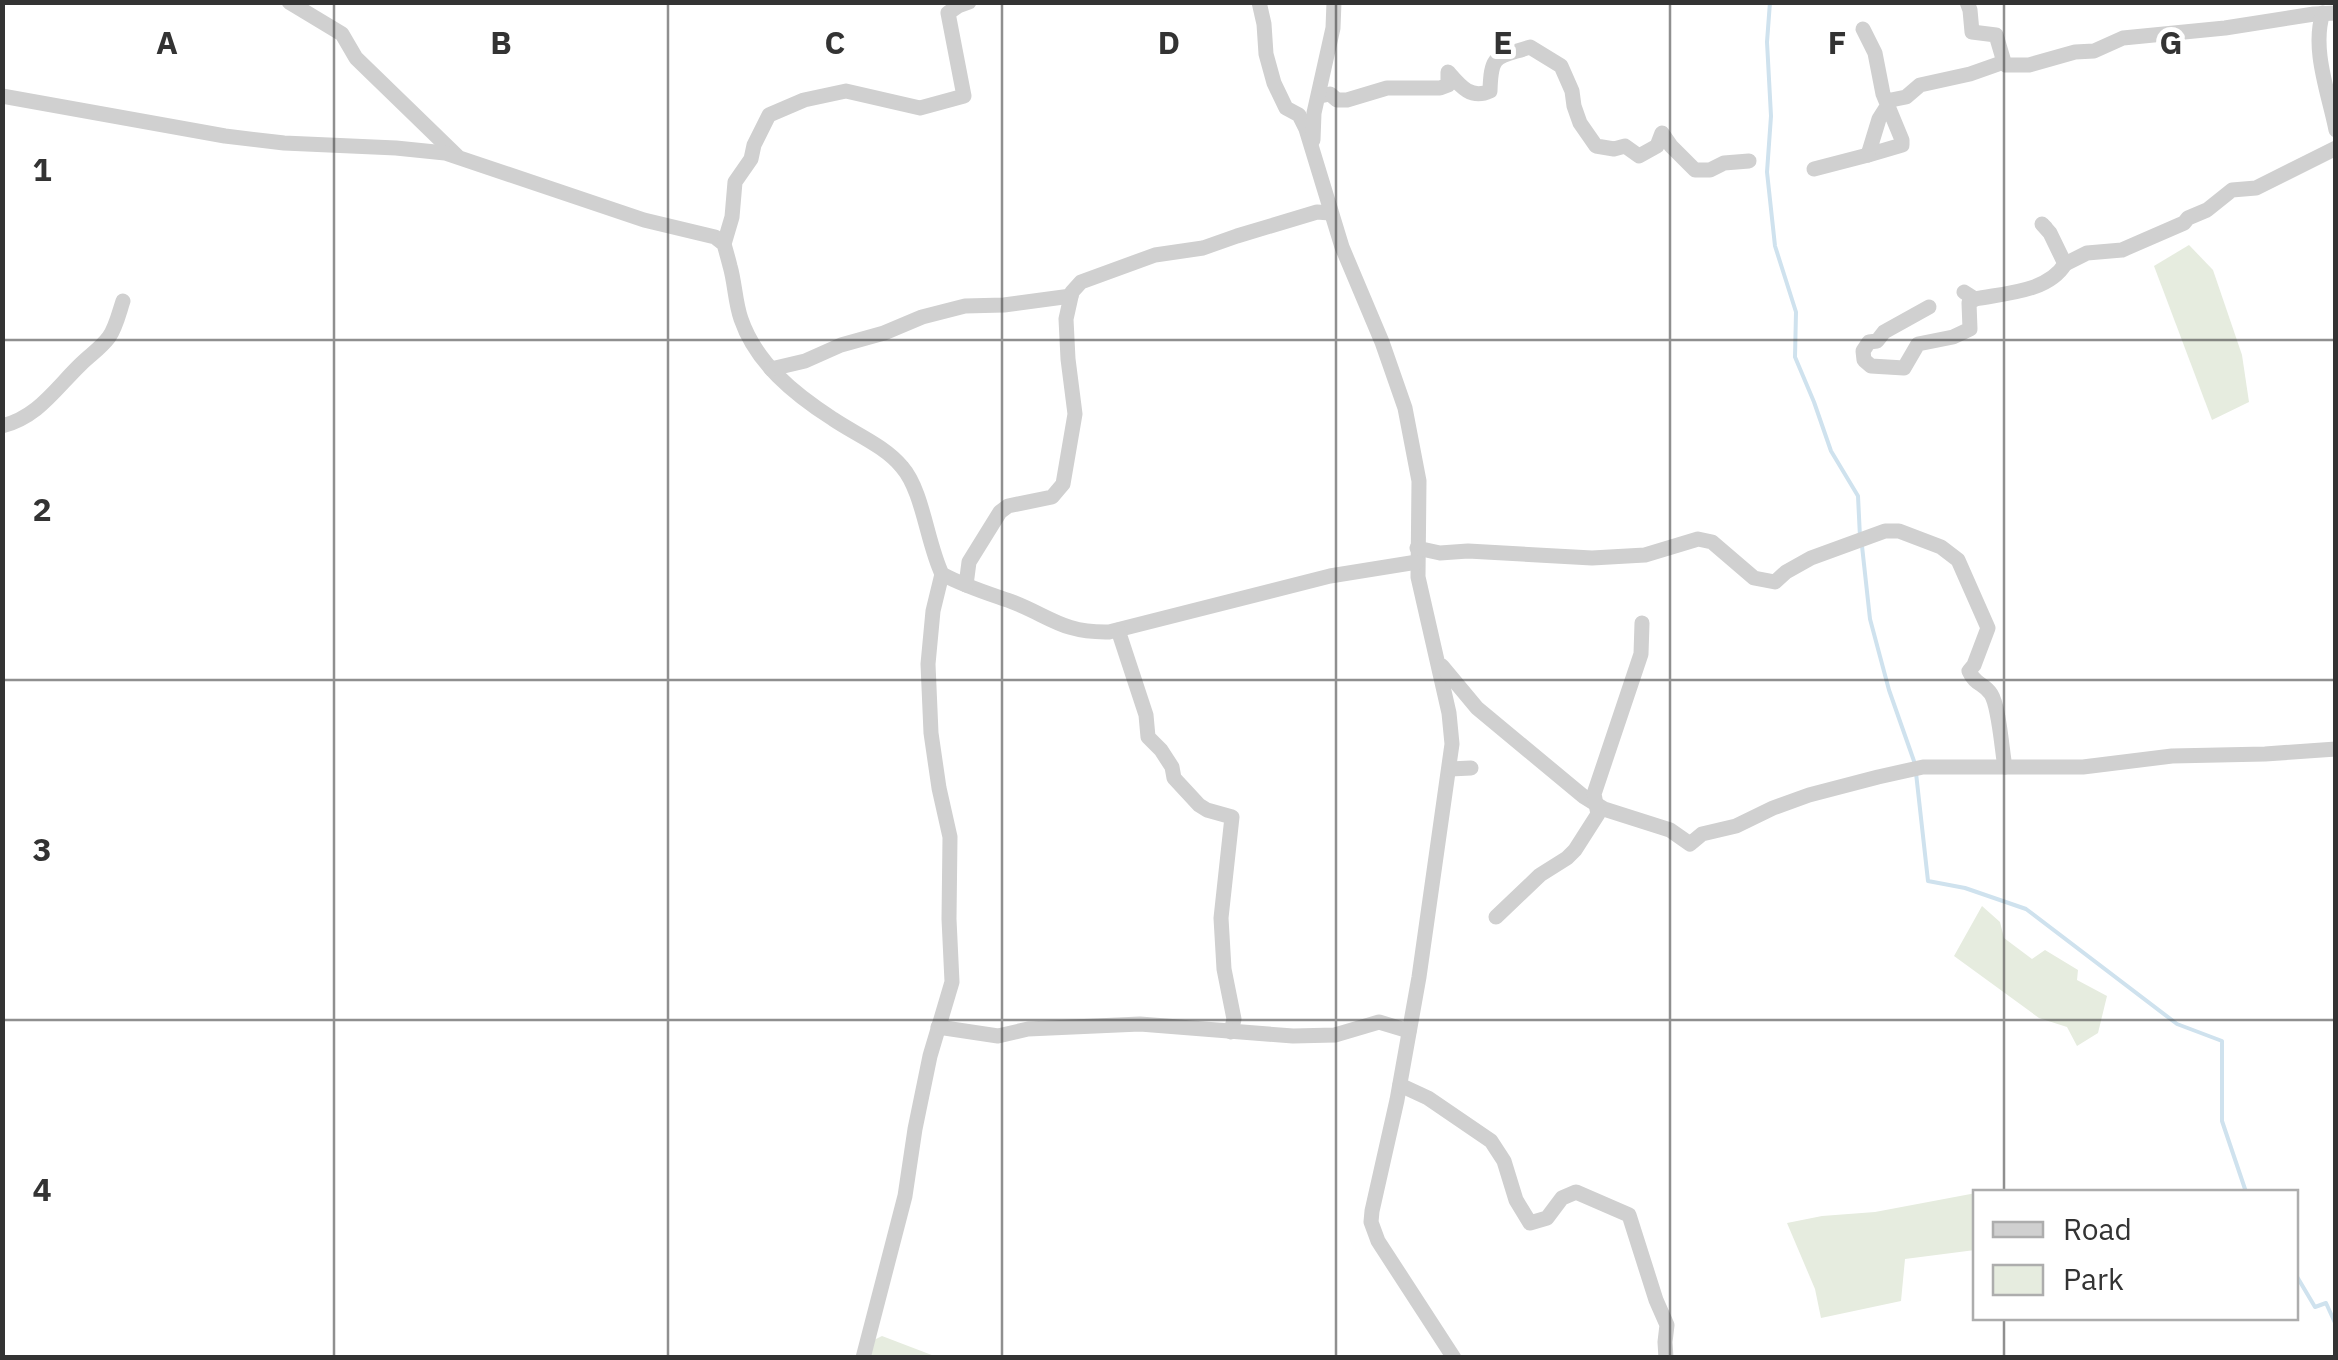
<svg xmlns="http://www.w3.org/2000/svg" width="2338" height="1360" font-family="'IBM Plex Sans',sans-serif">
	<style>
		.green { fill: #e6ecdf }
		.lines { fill: none; stroke-linecap: round; stroke-linejoin: round }
		.stream { stroke: #cfe2ee; stroke-width: 4 }
		.minor { stroke: #d0d0d0; stroke-width: 15 }
		.grid { fill: none; stroke: #333; stroke-width: 2.5; stroke-opacity: 0.55 }
		.grid-label { font-size: 32px; text-anchor: middle; font-weight: bold; fill: #333; stroke: #fff; stroke-width: 10; stroke-linejoin: round; paint-order: stroke }
	</style>
	<rect width="100%" height="100%" fill="#fff"/>
	<g class="green">
		<path d="M2189 245 2213 270 2242 355 2249 402 2212 420 2154 266Z"/>
		<path d="M1982 906 2000 922 2004 938 2032 959 2045 950 2078 970 2077 980 2107 996 2098 1033 2077 1046 2067 1027 2039 1018 1954 956Z"/>
		<path d="M1976 1193 1975 1250 1905 1259 1901 1301 1821 1318 1815 1289 1787 1223 1822 1216 1875 1212Z"/>
		<path d="M882 1336 937 1357 869 1358 874 1340Z"/>
	</g>
	<g class="lines">
		<g class="stream">
			<path d="M1770 2 1767 42 1771 116 1767 172 1775 246 1796 312 1795 357 1814 402 1831 451 1858 496 1860 537"/>
			<path d="M1862 546 1870 619 1889 690 1915 764"/>
			<path d="M1916 773 1928 881 1965 888 2026 909 2177 1024 2222 1041V1121L2246 1192"/>
			<path d="M2296 1275 2315 1307 2326 1303 2336 1325"/>
		</g>
		<g class="minor">
			<path d="M289 2 342 34 356 58 457 156"/>
			<path d="M1259 2 1264 24 1266 54 1274 83 1286 108 1299 115 1306 129 1342 247 1382 342 1405 408 1419 481 1418 577 1449 713 1452 744 1419 977 1397 1100 1372 1211 1371 1222 1378 1241 1454 1358"/>
			<path d="M1967 2 1970 10 1972 32 1996 35 2004 62 2006 65H2029L2075 52 2094 51 2123 38 2225 28 2314 14 2336 13"/>
			<path d="M2323 13C2311 49 2329 94 2336 130"/>
			<path d="M1863 29 1875 53 1883 94 1902 140V145L1868 155 1879 119 1891 100 1906 97 1920 85 1970 74 2004 62"/>
			<path d="M2 96 225 136 284 143 396 148 445 153 644 220 715 237 724 244C726 251 728 258 730 266 735 283 735 302 741 319 756 363 794 394 833 419 855 434 885 446 902 467 923 491 927 543 942 574 964 586 987 593 1010 601 1050 616 1062 633 1109 632L1330 576 1417 562"/>
			<path d="M1320 96 1330 94 1337 100H1347L1387 88H1440L1448 85V72C1460 86 1471 100 1490 91 1491 52 1497 58 1530 47L1561 66 1572 91 1574 106 1580 123 1596 146 1614 149 1625 146 1639 156 1657 146 1662 133 1671 146 1695 170H1710L1724 163 1749 161"/>
			<path d="M1313 140 1314 113 1333 28 1334 2"/>
			<path d="M1814 169 1868 155"/>
			<path d="M2046 228 2042 224 2050 233 2065 264 2087 253 2122 250 2184 223 2188 218 2207 210 2232 190 2256 188 2336 148"/>
			<path d="M724 244 732 217 735 182 751 159 754 145 769 115 804 100 846 91 920 108 964 96 948 13 958 6 969 2"/>
			<path d="M1964 292 1975 299C2005 293 2048 292 2065 264"/>
			<path d="M1929 307 1884 332 1877 341 1869 342 1863 351 1864 360 1871 366 1904 368 1918 344 1953 337 1970 329 1969 303 1975 299"/>
			<path d="M771 369 805 361 841 345 884 333 922 317 965 306 1004 305 1071 296"/>
			<path d="M2 426C38 417 55 389 81 364 90 355 101 348 109 337 116 327 119 313 123 301"/>
			<path d="M1417 548 1440 553 1468 551 1592 558 1645 555 1698 539 1712 542 1754 578 1775 582 1786 572 1811 558 1885 531H1899L1941 547 1958 560 1988 628 1974 665 1969 671C1975 685 1984 683 1991 694 1999 706 2002 751 2005 767H2083L2172 756 2265 754 2336 749"/>
			<path d="M966 585 969 562 1000 512 1008 506 1052 497 1063 484 1075 414 1068 359 1066 319 1072 292 1081 282 1155 255 1203 248 1237 236 1317 212 1330 213"/>
			<path d="M1118 630 1146 715 1148 737 1161 750 1172 767 1174 778 1199 805 1207 810 1232 817 1221 918 1224 969 1234 1019 1231 1032"/>
			<path d="M1442 666 1477 708 1583 796 1604 809 1670 830 1690 844 1702 834 1736 826 1773 808 1809 795 1878 777 1923 767H2005"/>
			<path d="M1450 769 1471 768"/>
			<path d="M1496 917 1540 875 1567 858 1575 850 1598 814 1594 794 1641 654 1642 623"/>
			<path d="M938 1027 998 1036 1028 1029 1140 1024 1293 1036 1335 1035 1379 1022 1409 1031"/>
			<path d="M1400 1085 1428 1098 1491 1141 1504 1161 1516 1200 1530 1223 1547 1218 1562 1198 1576 1192 1629 1215 1656 1300 1667 1325 1665 1342 1666 1358"/>
			<path d="M863 1358 905 1196 915 1129 930 1056 952 982 949 919 950 837 939 788 931 733 928 664 933 611 942 574"/>
		</g>
	</g>
	<path class="grid" d="M334 2V1358M668 2V1358M1002 2V1358M1336 2V1358M1670 2V1358M2004 2V1192M2 340H2336M2 680H2336M2 1020H2336M2004 1318V1358"/>
	<g class="grid-label">
		<text x="167" y="54">A</text>
		<text x="501" y="54">B</text>
		<text x="835" y="54">C</text>
		<text x="1169" y="54">D</text>
		<text x="1503" y="54">E</text>
		<text x="1837" y="54">F</text>
		<text x="2171" y="54">G</text>
		<text x="42" y="181">1</text>
		<text x="42" y="521">2</text>
		<text x="42" y="861">3</text>
		<text x="42" y="1201">4</text>
	</g>
	<rect width="2338" height="1360" fill="none" stroke="#333333" stroke-width="10"/>
	<rect x="1973" y="1190" width="325" height="130" fill="#ffffff" stroke="#adadad" stroke-width="2.5"/>
	<rect x="1993" y="1222" width="50" height="15" fill="#d0d0d0" stroke="#adadad" stroke-width="2.5"/>
	<text x="2063" y="1240" font-size="30" fill="#333333">Road</text>
	<rect x="1993" y="1265" width="50" height="30" fill="#e6ecdf" stroke="#adadad" stroke-width="2.5"/>
	<text x="2063" y="1290" font-size="30" fill="#333333">Park</text>
</svg>
